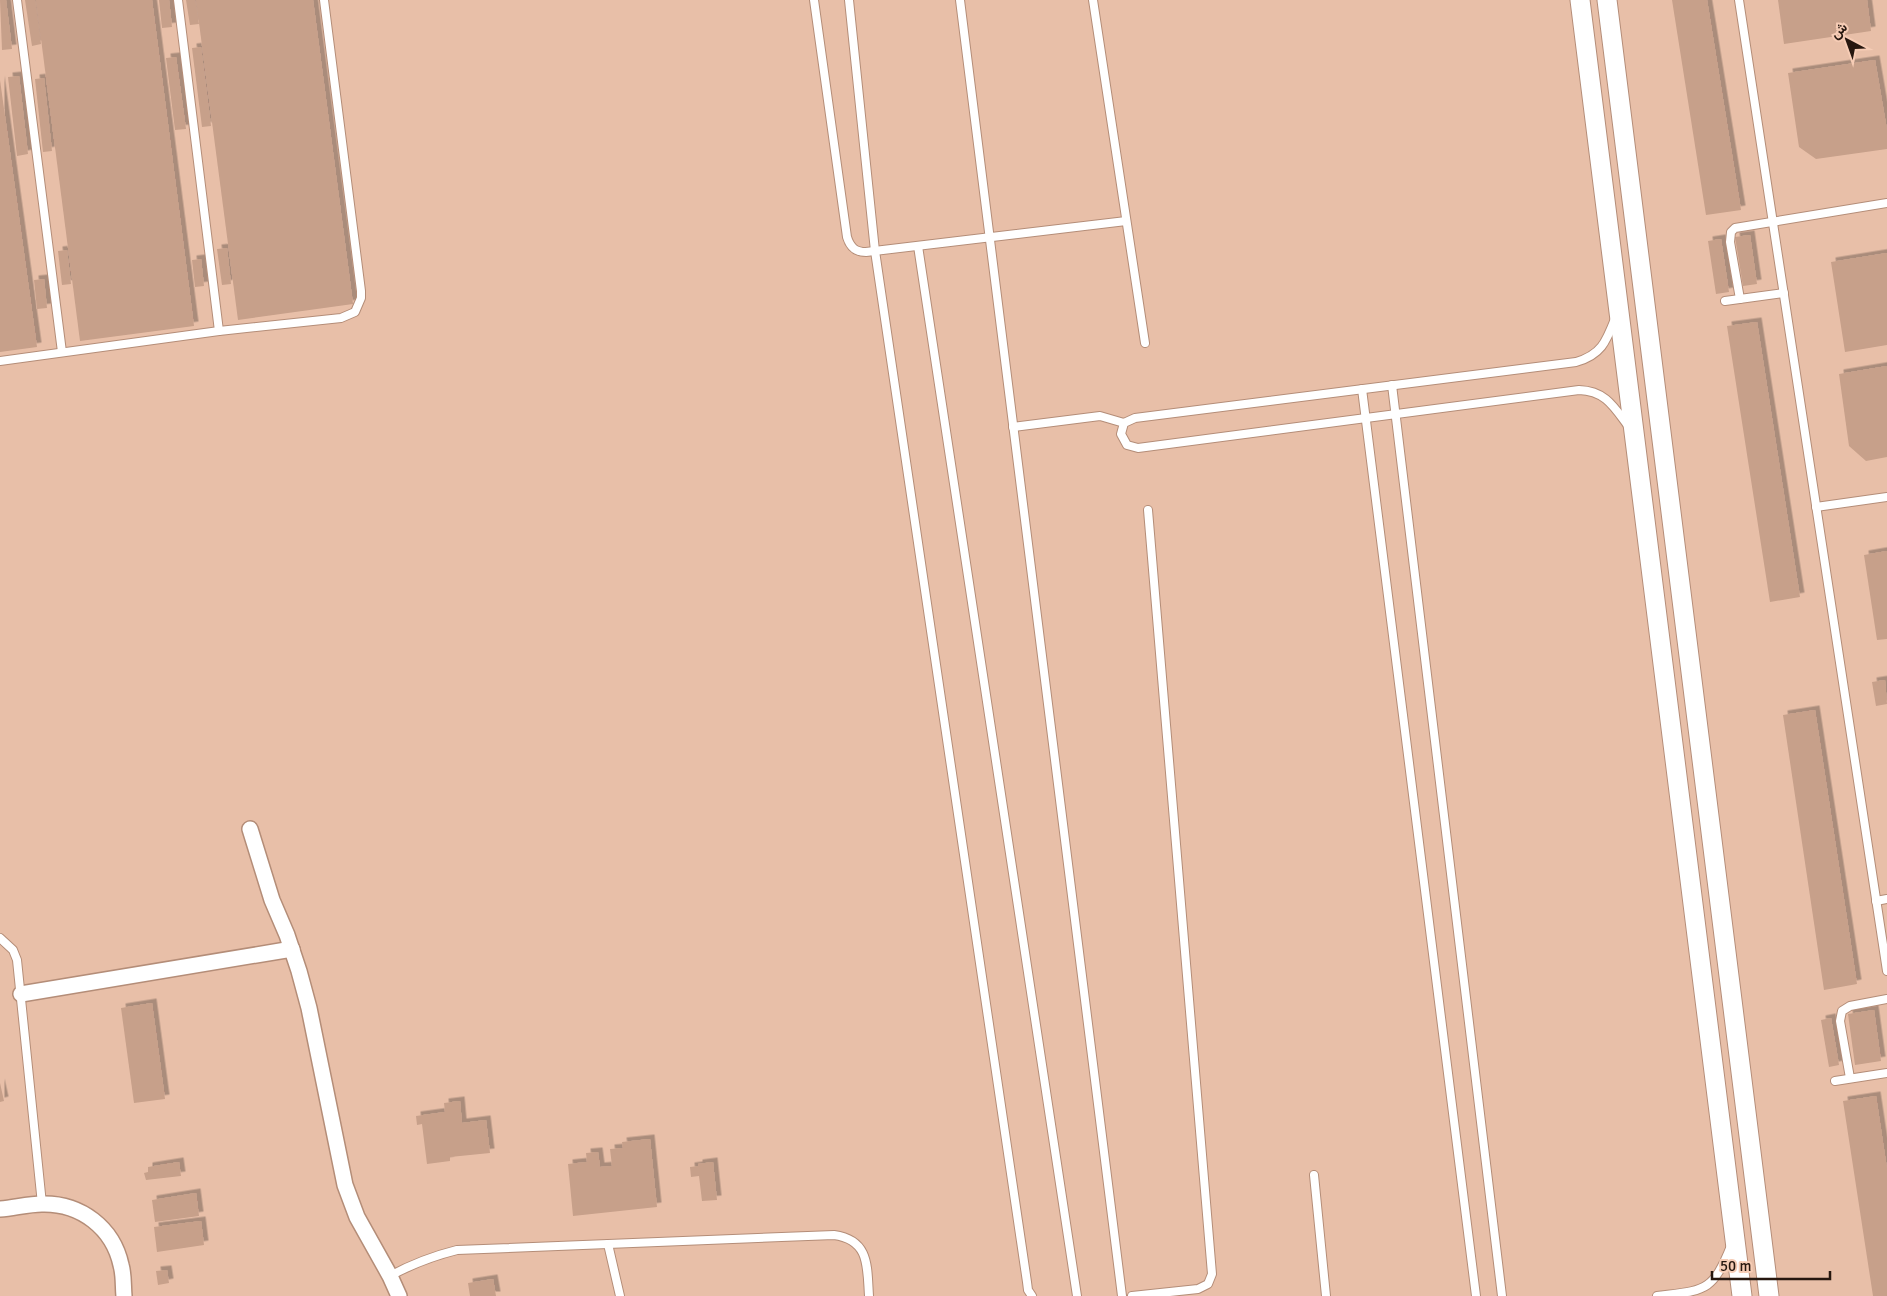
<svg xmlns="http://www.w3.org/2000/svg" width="1887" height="1296" font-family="Signika,Vazirmatn,sans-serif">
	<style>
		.building { fill: #c7a08a; filter: url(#shadow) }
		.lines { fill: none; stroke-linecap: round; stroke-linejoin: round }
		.service-casing { stroke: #b48d78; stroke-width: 10 }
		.minor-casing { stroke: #b48d78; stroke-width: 18 }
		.tertiary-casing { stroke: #b48d78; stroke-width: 21 }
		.service { stroke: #fff; stroke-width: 8 }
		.minor { stroke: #fff; stroke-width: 15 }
		.tertiary { stroke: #fff; stroke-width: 19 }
	</style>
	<defs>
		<filter id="shadow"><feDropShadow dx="4.5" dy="-4.5" stdDeviation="0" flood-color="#0004"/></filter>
	</defs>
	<rect width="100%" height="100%" fill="#e8bfa8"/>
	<g class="building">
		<path d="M0 0H6L12 49 2 50Z"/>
		<path d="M25 0H35L41 44 32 46Z"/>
		<path d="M36 0H152L194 326 80 341Z"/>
		<path d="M159 0H169L172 27 162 28Z"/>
		<path d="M186 0H195L199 24 190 25Z"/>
		<path d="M196 0H313L353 304 238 320Z"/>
		<path d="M1672 0H1707L1741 210 1706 215Z"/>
		<path d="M1778 0H1867L1871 31 1784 44Z"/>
		<path d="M201 47 211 126 202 127 192 48Z"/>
		<path d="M176 57 186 129 175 130 166 58Z"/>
		<path d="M1875 60 1887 130V149L1816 159 1799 147 1788 73Z"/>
		<path d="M19 76 28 154 17 156 8 77Z"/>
		<path d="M44 78 52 151 43 152 35 79Z"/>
		<path d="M0 80 37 347 0 352Z"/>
		<path d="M1750 235 1757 284 1743 286 1735 237Z"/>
		<path d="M1721 239 1729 292 1716 294 1708 241Z"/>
		<path d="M227 248 231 284 222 285 217 249Z"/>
		<path d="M67 250 71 284 62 285 58 251Z"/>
		<path d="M1887 253V345L1845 352 1831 262Z"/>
		<path d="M201 259 204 286 195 287 192 260Z"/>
		<path d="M44 279 47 308 37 309 34 280Z"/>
		<path d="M1757 322 1800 597 1770 602 1727 326Z"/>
		<path d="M1887 366V457L1866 461 1849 446 1839 374Z"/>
		<path d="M1887 551V639L1877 640 1864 555Z"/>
		<path d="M1885 680 1887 704 1876 706 1872 682Z"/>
		<path d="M1815 710 1857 984 1824 990 1783 715Z"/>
		<path d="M152 1003 165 1099 134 1103 121 1008Z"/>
		<path d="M1874 1010 1881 1061 1855 1065 1848 1014Z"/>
		<path d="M1831 1018 1839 1065 1829 1067 1821 1020Z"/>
		<path d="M0 1083 4 1101 0 1102Z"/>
		<path d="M1876 1096 1887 1169V1296H1873L1843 1101Z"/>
		<path d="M460 1101 462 1123 486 1120 490 1153 450 1157V1161L427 1164 422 1124 417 1125 416 1116 445 1112 444 1103Z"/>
		<path d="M650 1139 657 1207 573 1216 568 1164 587 1162 586 1153 598 1152 600 1167 612 1166 610 1149 623 1148 622 1142Z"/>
		<path d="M179 1162 181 1176 146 1180 144 1173 148 1172V1167Z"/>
		<path d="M713 1162 717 1200 702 1201 699 1176 691 1177 690 1167 698 1166V1164Z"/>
		<path d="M196 1193 199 1216 155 1222 152 1200Z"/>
		<path d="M201 1221 204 1245 157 1252 154 1227Z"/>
		<path d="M167 1270 169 1283 158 1285 156 1271Z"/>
		<path d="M493 1279 496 1296H470L468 1283Z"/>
	</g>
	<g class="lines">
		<g class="service-casing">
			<g id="service">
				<path d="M17 0 62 352"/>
				<path d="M178 0 219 331"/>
				<path d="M814 0 847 237C850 247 855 252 866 252L1126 221"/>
				<path d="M849 0 875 251 1027 1282 1028 1290 1032 1296"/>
				<path d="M960 0 1122 1296"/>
				<path d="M1093 0 1145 343"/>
				<path d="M1739 0 1887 971"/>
				<path d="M918 246 1077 1296"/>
				<path d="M1740 299 1730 242 1731 232 1735 228 1887 203"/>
				<path d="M1725 301 1784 293"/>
				<path d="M1615 319C1606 342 1601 355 1576 362L1135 418 1124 423 1121 434 1127 445 1138 448 1579 390C1606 391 1614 407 1629 427"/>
				<path d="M0 361 219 331 341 318 355 312 361 298V291L324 0"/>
				<path d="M1392 385 1502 1296"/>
				<path d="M1362 389 1476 1296"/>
				<path d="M1013 427 1100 416 1124 423"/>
				<path d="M1816 507 1887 497"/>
				<path d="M1876 901 1887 899"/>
				<path d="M0 938 13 950 17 960 42 1204"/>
				<path d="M1850 1078 1840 1021 1842 1011 1850 1006 1887 999"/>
				<path d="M1835 1081 1887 1073"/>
				<path d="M1314 1175 1326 1296"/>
				<path d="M608 1244 620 1296"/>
				<path d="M390 1276C412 1264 433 1256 457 1250L834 1235C870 1240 867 1267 869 1296"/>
				<path d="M1132 1296 1198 1289 1208 1284 1212 1274 1148 510"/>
				<path d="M1657 1296C1705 1290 1712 1293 1731 1246"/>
			</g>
		</g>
		<g class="minor-casing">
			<g id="minor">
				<path d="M250 829 272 900 287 935 299 971 309 1008 345 1185 357 1217 390 1276 399 1296"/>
				<path d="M21 994 292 949"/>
				<path d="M0 1209C14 1208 28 1204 42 1204 81 1203 113 1228 121 1265 124 1275 123 1286 124 1296"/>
			</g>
		</g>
		<g class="tertiary-casing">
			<g id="tertiary">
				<path d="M1580 0 1742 1296"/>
				<path d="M1607 0 1769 1296"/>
			</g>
		</g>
		<use href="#service" class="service"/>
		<use href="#minor" class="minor"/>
		<use href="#tertiary" class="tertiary"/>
	</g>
	<g transform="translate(1847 40) rotate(319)" stroke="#f6ccb5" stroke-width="4" paint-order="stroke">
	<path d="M0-4L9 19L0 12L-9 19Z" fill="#26170f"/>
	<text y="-8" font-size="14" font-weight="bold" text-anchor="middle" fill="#26170f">ش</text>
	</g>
	<path d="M1712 1271v8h118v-8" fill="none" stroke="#26170f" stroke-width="2.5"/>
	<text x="1720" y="1271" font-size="15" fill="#26170f" stroke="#f6ccb5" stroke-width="4" paint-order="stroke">50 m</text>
</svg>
